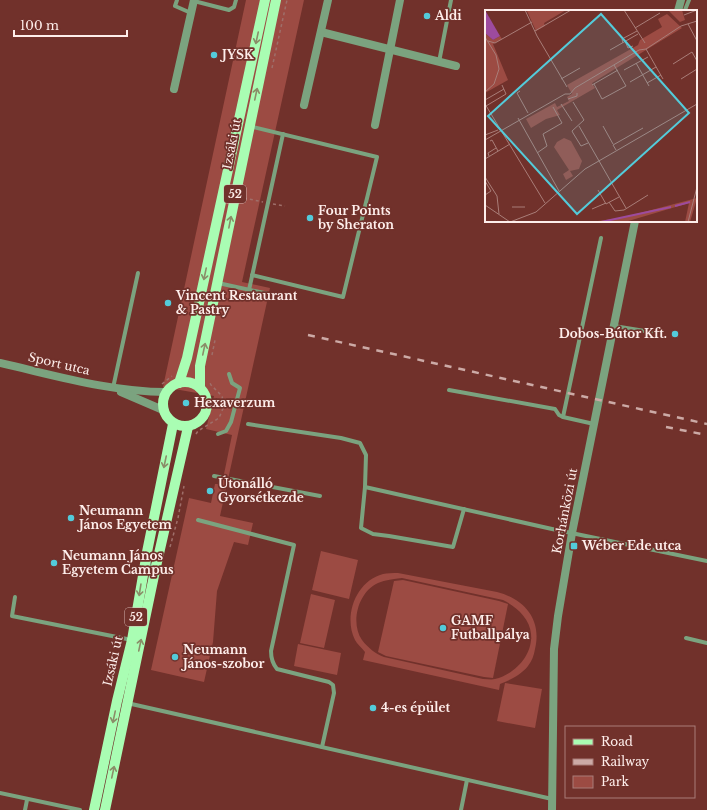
<svg xmlns="http://www.w3.org/2000/svg" width="707" height="810" font-family="'Libre Baskerville',serif">
	<style>
		.green { fill: #9c4b43; fill-rule: evenodd }
		.lines { fill: none; stroke-linecap: round; stroke-linejoin: round }
		.path { stroke: #9f6f6a; stroke-width: 1.5; stroke-dasharray: 3 3; stroke-linecap: butt }
		.service { stroke: #7ba37f; stroke-width: 4 }
		.minor { stroke: #7ba37f; stroke-width: 8 }
		.tertiary { stroke: #7ba37f; stroke-width: 8 }
		.primary { stroke: #a9fdb3; stroke-width: 10 }
		.rail { stroke: #ccaaa6; stroke-width: 2.5; stroke-dasharray: 7 7; stroke-linecap: butt }
		.oneway { stroke: #8a8d68 }
		.poi-dot { fill: #53cbda; stroke: #71312b; stroke-width: 1.5 }
		.labels { text-anchor: middle; stroke-width: 3.5; stroke-linejoin: round; paint-order: stroke }
		.shield { fill: #71312b; stroke: #d4b5b1; stroke-width: 1 }
		.shield-label { font-size: 11px; font-weight: bold; fill: #feeeeb }
		.poi-label { font-size: 12px; font-weight: bold; fill: #feeeeb; stroke: #71312b; text-anchor: start }
		.street-label { font-size: 12px; fill: #feeeeb; stroke: #71312b }
		.inset-river { fill: none; stroke: #9d4b9e; stroke-width: 2 }
		.inset-road { fill: none; stroke: #a97d78; stroke-width: 1 }
		.view { fill: #53cbda; fill-opacity: 0.15; stroke: #53cbda; stroke-width: 2 }
		.inset-edge { fill: none; stroke: #feeeeb; stroke-width: 2 }
	</style>
	<rect width="100%" height="100%" fill="#71312b"/>
	<g class="green">
		<path d="M246 0H304L242 282 270 288 220 516 253 523 248 545 234 542 217 591 213 642 204 682 151 670 189 498 211 503 215 484H222L232 435 206 429 214 396 163 387Z"/>
		<path d="M321 551 358 560 349 599 312 590Z"/>
		<path d="M398 573 497 592C525 599 542 620 535 649 534 655 532 661 528 666 521 675 510 680 500 684L499 690 363 660 365 652C362 648 357 644 355 640 343 616 356 581 383 574 387 573 393 573 398 573ZM402 578 503 600C515 606 530 618 531 634 533 655 515 674 495 679 492 680 487 679 483 679L384 657C376 654 368 648 362 640 350 623 358 592 378 583 385 580 394 579 402 578Z"/>
		<path d="M403 580 499 601 508 604 493 678 484 677 386 656 378 652 394 581Z"/>
		<path d="M311 594 335 600 324 648 300 643Z"/>
		<path d="M298 644 341 653 337 675 294 666Z"/>
		<path d="M505 683 542 689 535 728 497 721Z"/>
	</g>
	<g class="lines">
		<g class="path">
			<path d="M272 68 287 0"/>
			<path d="M244 198 263 202"/>
			<path d="M273 204 285 206"/>
			<path d="M212 355 215 340"/>
			<path d="M162 384 172 376"/>
			<path d="M196 434 198 431 219 418 224 406 222 396 211 385 209 381"/>
			<path d="M170 547 178 518 184 486"/>
		</g>
		<g class="service">
			<path d="M177 0 175 6 191 13"/>
			<path d="M194 1 229 10 234 7 236 0"/>
			<path d="M685 10 689 0"/>
			<path d="M439 62 451 0"/>
			<path d="M249 126 377 157 343 297 252 275"/>
			<path d="M218 283 269 294"/>
			<path d="M249 290 283 134"/>
			<path d="M614 326 651 332"/>
			<path d="M113 388 138 273"/>
			<path d="M449 390 555 409 559 415 563 417"/>
			<path d="M248 424 341 438 360 443 366 455 365 487 361 528 373 534 389 536 453 547 464 509"/>
			<path d="M594 424 563 417 601 238"/>
			<path d="M218 434 226 431 231 422 240 388 232 383 229 374"/>
			<path d="M214 476 320 496"/>
			<path d="M365 487 552 529 707 561"/>
			<path d="M198 520 294 545 271 651C271 658 272 663 277 669L329 682 333 685 334 693 322 747"/>
			<path d="M149 562C151 570 156 572 163 573"/>
			<path d="M15 597 12 616 132 640"/>
			<path d="M686 638 707 643"/>
			<path d="M127 703 552 799"/>
			<path d="M0 793 80 810"/>
			<path d="M25 810 27 800"/>
			<path d="M461 810 467 780"/>
		</g>
		<g class="minor">
			<path d="M321 32 456 66"/>
			<path d="M174 89 194 0"/>
			<path d="M304 105 328 0"/>
			<path d="M375 125 400 0"/>
		</g>
		<g class="tertiary">
			<path d="M678 11 681 0"/>
			<path d="M0 363C54 375 110 392 166 392"/>
			<path d="M121 392 163 410"/>
			<path d="M552 810 554 649 558 616 572 533 635 221"/>
		</g>
		<g class="primary">
			<circle cx="185" cy="404" r="22"/>
			<path d="M179 383 187 358 265 0"/>
			<path d="M200 388V366L276 0"/>
			<path d="M94 810 117 701 132 640 147 552 173 424"/>
			<path d="M105 810 155 571 188 427"/>
		</g>
		<g class="rail">
			<path d="M308 335 707 424"/>
			<path d="M666 427 707 435"/>
		</g>
	</g>
	<defs><path id="oneway-shaft" d="M-6 0H5M1.5-3L5.5 0L1.5 3" fill="none" stroke-width="1.6" stroke-linecap="round" stroke-linejoin="round"/></defs>
	<g class="oneway">
		<use href="#oneway-shaft" transform="translate(257 38) rotate(102)"/>
		<use href="#oneway-shaft" transform="translate(256 94) rotate(-78)"/>
		<use href="#oneway-shaft" transform="translate(230 222) rotate(-79)"/>
		<use href="#oneway-shaft" transform="translate(205 274) rotate(102)"/>
		<use href="#oneway-shaft" transform="translate(204 349) rotate(-78)"/>
		<use href="#oneway-shaft" transform="translate(165 462) rotate(102)"/>
		<use href="#oneway-shaft" transform="translate(140 590) rotate(99)"/>
		<use href="#oneway-shaft" transform="translate(140 645) rotate(-78)"/>
		<use href="#oneway-shaft" transform="translate(114 717) rotate(102)"/>
		<use href="#oneway-shaft" transform="translate(113 772) rotate(-78)"/>
	</g>
	<g class="poi-dot">
		<circle cx="427" cy="16" r="4"/>
		<circle cx="214" cy="55" r="4"/>
		<circle cx="310" cy="218" r="4"/>
		<circle cx="168" cy="303" r="4"/>
		<circle cx="675" cy="334" r="4"/>
		<circle cx="186" cy="403" r="4"/>
		<circle cx="210" cy="491" r="4"/>
		<circle cx="71" cy="518" r="4"/>
		<rect x="570" y="542" width="8" height="8" rx="2"/>
		<circle cx="54" cy="563" r="4"/>
		<circle cx="443" cy="628" r="4"/>
		<circle cx="175" cy="657" r="4"/>
		<circle cx="373" cy="708" r="4"/>
	</g>
	<g class="labels">
		<g class="shield">
			<rect x="224" y="185" width="22" height="18" rx="3"/>
			<rect x="125" y="608" width="22" height="18" rx="3"/>
		</g>
		<g class="shield-label">
			<text x="235" y="198">52</text>
			<text x="136" y="621">52</text>
		</g>
		<g class="poi-label">
			<text x="435" y="20">Aldi</text>
			<text x="222" y="59">JYSK</text>
			<text x="318" y="215">Four Points<tspan x="318" dy="14">by Sheraton</tspan></text>
			<text x="176" y="300">Vincent Restaurant<tspan x="176" dy="14">&amp; Pastry</tspan></text>
			<text x="667" y="338" text-anchor="end">Dobos-Bútor Kft.</text>
			<text x="194" y="407">Hexaverzum</text>
			<text x="218" y="488">Útonálló<tspan x="218" dy="14">Gyorsétkezde</tspan></text>
			<text x="79" y="515">Neumann<tspan x="79" dy="14">János Egyetem</tspan></text>
			<text x="582" y="550">Wéber Ede utca</text>
			<text x="62" y="560">Neumann János<tspan x="62" dy="14">Egyetem Campus</tspan></text>
			<text x="451" y="625">GAMF<tspan x="451" dy="14">Futballpálya</tspan></text>
			<text x="183" y="654">Neumann<tspan x="183" dy="14">János-szobor</tspan></text>
			<text x="381" y="712">4-es épület</text>
		</g>
		<g class="street-label">
			<text transform="translate(232 144) rotate(-79)" y="4">Izsáki út</text>
			<text transform="translate(59 364) rotate(13)" y="4">Sport utca</text>
			<text transform="translate(565 511) rotate(-79)" y="4">Korhánközi út</text>
			<text transform="translate(113 661) rotate(-77)" y="4">Izsáki út</text>
		</g>
	</g>
	<g transform="translate(485 10)">
		<rect width="212" height="212" fill="#71312b"/>
		<path d="M81 0 59 13 60 16 51 21 42 1ZM197 0 200 10 195 12 184 1ZM182 4 197 18 107 73 110 78 72 100 75 105 61 109 46 118 41 109 70 93 72 97 84 91 82 87 87 84 82 75 153 35 155 30 177 17 173 9ZM0 23 8 30 15 26 17 29 8 34 23 70 0 83ZM79 128 86 131 97 151 94 159 85 161 88 166 81 170 78 164 84 160 69 137 72 132ZM212 188 205 212H200L204 193 140 212H105L136 208Z" fill="#9c4b43"/>
		<path d="M0 0 15 26 8 30 0 23Z" fill="#9d4b9e"/>
		<path class="inset-river" d="M190 196 205 192M116 212 186 197"/>
		<path class="inset-road" d="M40 0 52 26 82 77M139 0 160 33M199 5 212 0M203 14 212 31M150 18 175 3M50 21 86 0M0 27 11 45 14 59 9 74 0 82M3 31 10 33 47 12M140 31 143 38 148 36M138 33 137 29 152 21M161 39 178 69M125 40 153 24M151 53 164 76M188 54 207 42 212 51M139 60 163 47M76 69 95 58M196 69 212 59M145 72 171 57M162 73 176 65M109 74 117 89 141 76 129 55M107 75 133 60M35 81 32 83 43 103M83 89 92 86V83M0 90 19 79M88 92 99 110 87 121 88 123 96 136 103 133M0 94 60 193M76 94 87 111M1 96 21 84 17 75M33 108 74 181M94 116 141 198M118 116 128 134M0 125 13 120M0 130 80 84H85L90 78 154 40 161 39 196 16 212 11M5 131 7 130 13 141M131 140 128 135 158 118M52 143 62 136 58 124 77 113 68 97M4 146 3 143 11 138M0 149 25 134M0 167 12 186 14 204M0 171 6 181 0 185M113 180 121 194 134 187M124 192 130 201 139 200 163 185M0 195 25 212M27 197H40M107 199 121 193M25 212 51 202 100 159 212 94M203 212 212 177"/>
		<path class="view" d="M116 4 204 103 92 204 3 106Z"/>
		<rect width="212" height="212" class="inset-edge"/>
	</g>
	<rect x="565" y="726" width="130" height="72" fill="#71312b" stroke="#a97d78"/>
	<rect x="573" y="739" width="20" height="6" fill="#a9fdb3" stroke="#a97d78"/>
	<text x="601" y="746" font-size="12" fill="#feeeeb">Road</text>
	<rect x="573" y="759" width="20" height="6" fill="#ccaaa6" stroke="#a97d78"/>
	<text x="601" y="766" font-size="12" fill="#feeeeb">Railway</text>
	<rect x="573" y="776" width="20" height="12" fill="#9c4b43" stroke="#a97d78"/>
	<text x="601" y="786" font-size="12" fill="#feeeeb">Park</text>
	<path d="M14 30v6h113v-6" fill="none" stroke="#feeeeb" stroke-width="2"/>
	<text x="20" y="30" font-size="12" fill="#feeeeb" stroke="#71312b" stroke-width="3" paint-order="stroke">100 m</text>
</svg>
